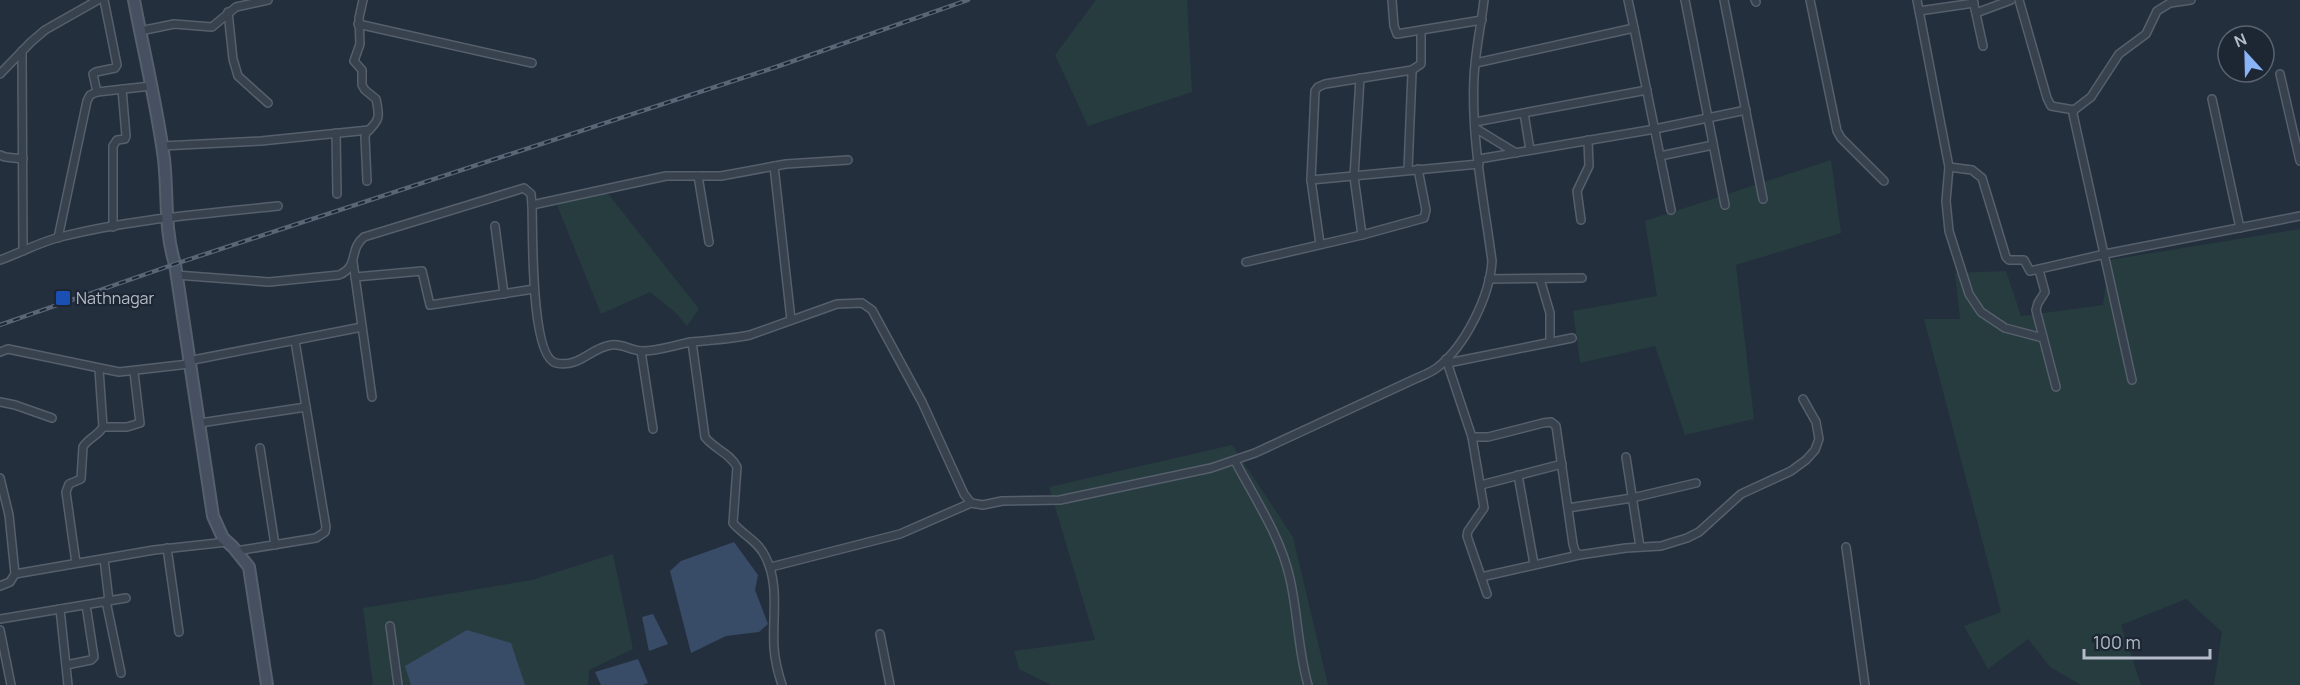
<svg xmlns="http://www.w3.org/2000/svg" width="2300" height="685" font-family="Manrope,sans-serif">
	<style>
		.green { fill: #263c3f }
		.water { fill: #394c67 }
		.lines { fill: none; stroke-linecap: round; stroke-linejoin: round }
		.street-casing { stroke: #565f6c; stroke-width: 10 }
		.secondary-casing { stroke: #565f6c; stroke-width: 14 }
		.street { stroke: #38414e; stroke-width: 7 }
		.secondary { stroke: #465061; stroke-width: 10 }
		.rail-casing { stroke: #5a6575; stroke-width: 4.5 }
		.rail { stroke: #1d2633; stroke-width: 2; stroke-dasharray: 7; stroke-linecap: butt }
		.transit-dot { fill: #1a4fb4; stroke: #1d2633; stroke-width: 2 }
		.labels { text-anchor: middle; stroke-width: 4.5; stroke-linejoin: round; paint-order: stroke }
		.poi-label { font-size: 16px; fill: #b4bcc9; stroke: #1d2633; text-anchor: start }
	</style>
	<rect width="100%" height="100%" fill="#242f3e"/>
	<g class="green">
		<path d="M1096 0H1187L1192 92 1088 126 1055 55Z"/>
		<path d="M1831 160 1841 233 1736 265 1754 419 1685 435 1655 346 1580 363 1573 311 1657 296 1645 221Z"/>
		<path d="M597 192 609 195 699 309 687 326 675 312 650 292 601 314 557 205Z"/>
		<path d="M2300 229V685H2214L2222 632 2186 599 2121 625 2141 685H2081L2050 667 2028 639 1988 669 1964 626 2001 612 1924 319H1960L1955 273 2006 271 2021 316 2103 305 2109 260Z"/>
		<path d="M1232 445 1293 537 1328 685H1051L1019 669 1014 651 1095 640 1049 487Z"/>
		<path d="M613 554 633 649 589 670 588 685H373L363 608 532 580Z"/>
	</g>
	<g class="water">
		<path d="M734 542 758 575 755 590 768 624 759 632 726 636 691 653 670 571 681 561Z"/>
		<path d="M653 614 668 644 649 651 642 617Z"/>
		<path d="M467 630 511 643 525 685H411L405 666Z"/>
		<path d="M638 659 648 683 643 685H601L595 672Z"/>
	</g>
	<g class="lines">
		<g class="street-casing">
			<g id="street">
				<path d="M363 0 359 18 360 44 354 61 362 70V85L365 90 376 99C380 117 380 120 366 133L365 137 367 181"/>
				<path d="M1392 0 1394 26 1397 34 1482 20"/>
				<path d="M1628 0 1634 28"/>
				<path d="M1685 0 1725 205"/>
				<path d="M1724 0 1763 199"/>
				<path d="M1755 0 1756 2"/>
				<path d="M1810 0 1837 131 1841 138 1884 181"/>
				<path d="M1917 0 1949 167 1946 201 1949 231 1969 294 1981 312 2005 328 2043 338"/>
				<path d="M1973 0 1983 46"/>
				<path d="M2019 0 2047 98 2051 106 2074 110"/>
				<path d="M1919 11 1974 3"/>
				<path d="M228 12 233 59 238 76 268 103"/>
				<path d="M1976 13 2011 0"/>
				<path d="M358 24 532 63"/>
				<path d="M140 31 174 24 212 27 236 7 268 0"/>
				<path d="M22 51 23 251"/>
				<path d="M1476 63 1634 28 1671 210"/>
				<path d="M0 74 31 42 45 30 98 0"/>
				<path d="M2280 74 2300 161"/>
				<path d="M1360 78 1354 177 1362 235"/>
				<path d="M97 92 93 74 96 72 115 68 117 65 104 0"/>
				<path d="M2212 99 2240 228"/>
				<path d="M1524 113 1530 150"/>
				<path d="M1475 122 1647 90"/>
				<path d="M1475 128 1516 153"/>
				<path d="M336 133 337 194"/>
				<path d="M162 146 261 141 369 130"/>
				<path d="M0 155 5 157 23 159"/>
				<path d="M1660 156 1713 145"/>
				<path d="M1479 159 1655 129 1746 110"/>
				<path d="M774 166 791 320"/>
				<path d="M1949 167 1972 170 1982 178 2006 257 2009 260H2024L2030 271 2105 254 2300 216"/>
				<path d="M1408 170 1412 73V70L1421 64V31"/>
				<path d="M698 176 709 242"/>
				<path d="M1311 180 1479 164"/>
				<path d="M532 205 666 176H721L786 164 848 160"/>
				<path d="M1581 220 1577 191 1589 166 1588 140"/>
				<path d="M495 226 504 294"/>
				<path d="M113 227V146L117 140 125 139 126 136 122 89"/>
				<path d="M58 238 87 101 90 95 97 92 151 86"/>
				<path d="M1320 244 1311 180 1315 91 1318 87 1325 84 1412 70"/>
				<path d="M0 260C20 253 40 242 60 237 131 219 205 214 278 206"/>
				<path d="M353 262 372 397"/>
				<path d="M1246 262 1362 235 1424 218 1426 210 1418 169"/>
				<path d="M2039 270 2045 292 2038 303 2036 310 2056 387"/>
				<path d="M176 275 269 282 339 275C360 266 348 250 364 237L524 188 531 194 532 205C533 230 530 357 556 363 580 368 590 348 611 345 622 343 631 351 642 351 658 351 675 345 691 342 711 340 731 339 750 335L837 304 862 303 872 310 922 402 964 494 971 503 983 505 1002 501 1060 500 1211 468 1255 453 1417 378C1424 375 1432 372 1438 367 1465 346 1490 296 1492 261 1484 201 1471 139 1474 78 1475 52 1481 26 1484 0"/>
				<path d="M355 277 422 271 430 305 534 289"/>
				<path d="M1489 279 1582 278"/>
				<path d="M1540 279 1550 313V342"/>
				<path d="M692 342 705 437C714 449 730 453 737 467L733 523C743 535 758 541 765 556 780 584 772 617 774 648 775 661 778 673 782 685"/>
				<path d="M641 351 653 429"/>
				<path d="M0 352 8 349 119 372 189 364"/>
				<path d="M1446 359 1472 437H1488L1543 423 1551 422 1556 426 1573 544 1575 551 1579 555 1626 548 1661 546 1687 538 1699 532 1741 494 1791 471 1806 460 1815 450 1819 439 1816 422 1803 399"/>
				<path d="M188 361 362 327"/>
				<path d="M1448 363 1572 338"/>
				<path d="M2132 380 2073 114 2074 110 2091 97 2119 54 2146 34 2157 11 2170 3 2191 0"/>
				<path d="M0 402 15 405 52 418"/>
				<path d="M200 423 306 407"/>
				<path d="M103 427H127L140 423 134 372"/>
				<path d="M1472 437 1484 508 1468 531 1467 536 1487 594"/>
				<path d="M260 448 275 545"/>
				<path d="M1626 457 1640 547"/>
				<path d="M1235 461C1255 499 1281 537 1290 579 1298 614 1298 651 1308 685"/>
				<path d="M1518 475 1534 564"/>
				<path d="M0 478 9 515 15 574 10 582 0 586"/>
				<path d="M1481 485 1562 464"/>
				<path d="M1568 508 1632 498 1696 483"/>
				<path d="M1846 547 1865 685"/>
				<path d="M167 548 179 632"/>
				<path d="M236 551 316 538 325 532 326 527 295 341"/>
				<path d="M104 559 109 601"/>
				<path d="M76 563 66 492 69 484 81 479 83 447C88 438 98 436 103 427L99 369"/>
				<path d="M771 567 900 534 971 503"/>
				<path d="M15 574 154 550 227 542"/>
				<path d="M1481 577 1579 555"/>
				<path d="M106 601 121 673"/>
				<path d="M60 609 68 685"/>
				<path d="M0 619 126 598"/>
				<path d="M390 626 398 685"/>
				<path d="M0 630 11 685"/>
				<path d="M880 634 890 685"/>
				<path d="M66 665 91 660 94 657 86 605"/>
			</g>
		</g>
		<g class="secondary-casing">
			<path id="secondary" d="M134 0C144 53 157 106 164 159 168 194 164 230 175 264L213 516 223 538 233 547 249 567 267 685"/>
		</g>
		<use href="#street" class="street"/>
		<use href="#secondary" class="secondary"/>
		<g class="rail-casing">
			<path id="rail" d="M0 325 175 264 776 67 968 0"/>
		</g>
		<use href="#rail" class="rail"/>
	</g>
	<rect class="transit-dot" x="55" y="290" width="16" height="16" rx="3"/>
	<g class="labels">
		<g class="poi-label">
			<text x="76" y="304">Nathnagar</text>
		</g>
	</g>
	<g transform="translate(2246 54) rotate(338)"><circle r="28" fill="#1d2633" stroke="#59626f" stroke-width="1.5"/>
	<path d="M0-4.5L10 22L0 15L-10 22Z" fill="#8ab4f8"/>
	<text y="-9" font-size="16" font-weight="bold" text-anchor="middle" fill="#b4bcc9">N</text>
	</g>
	<path d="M2084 649v9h126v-9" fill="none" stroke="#b4bcc9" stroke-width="3"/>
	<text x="2093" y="649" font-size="18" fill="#b4bcc9" stroke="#1d2633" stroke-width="4.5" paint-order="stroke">100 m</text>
</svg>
